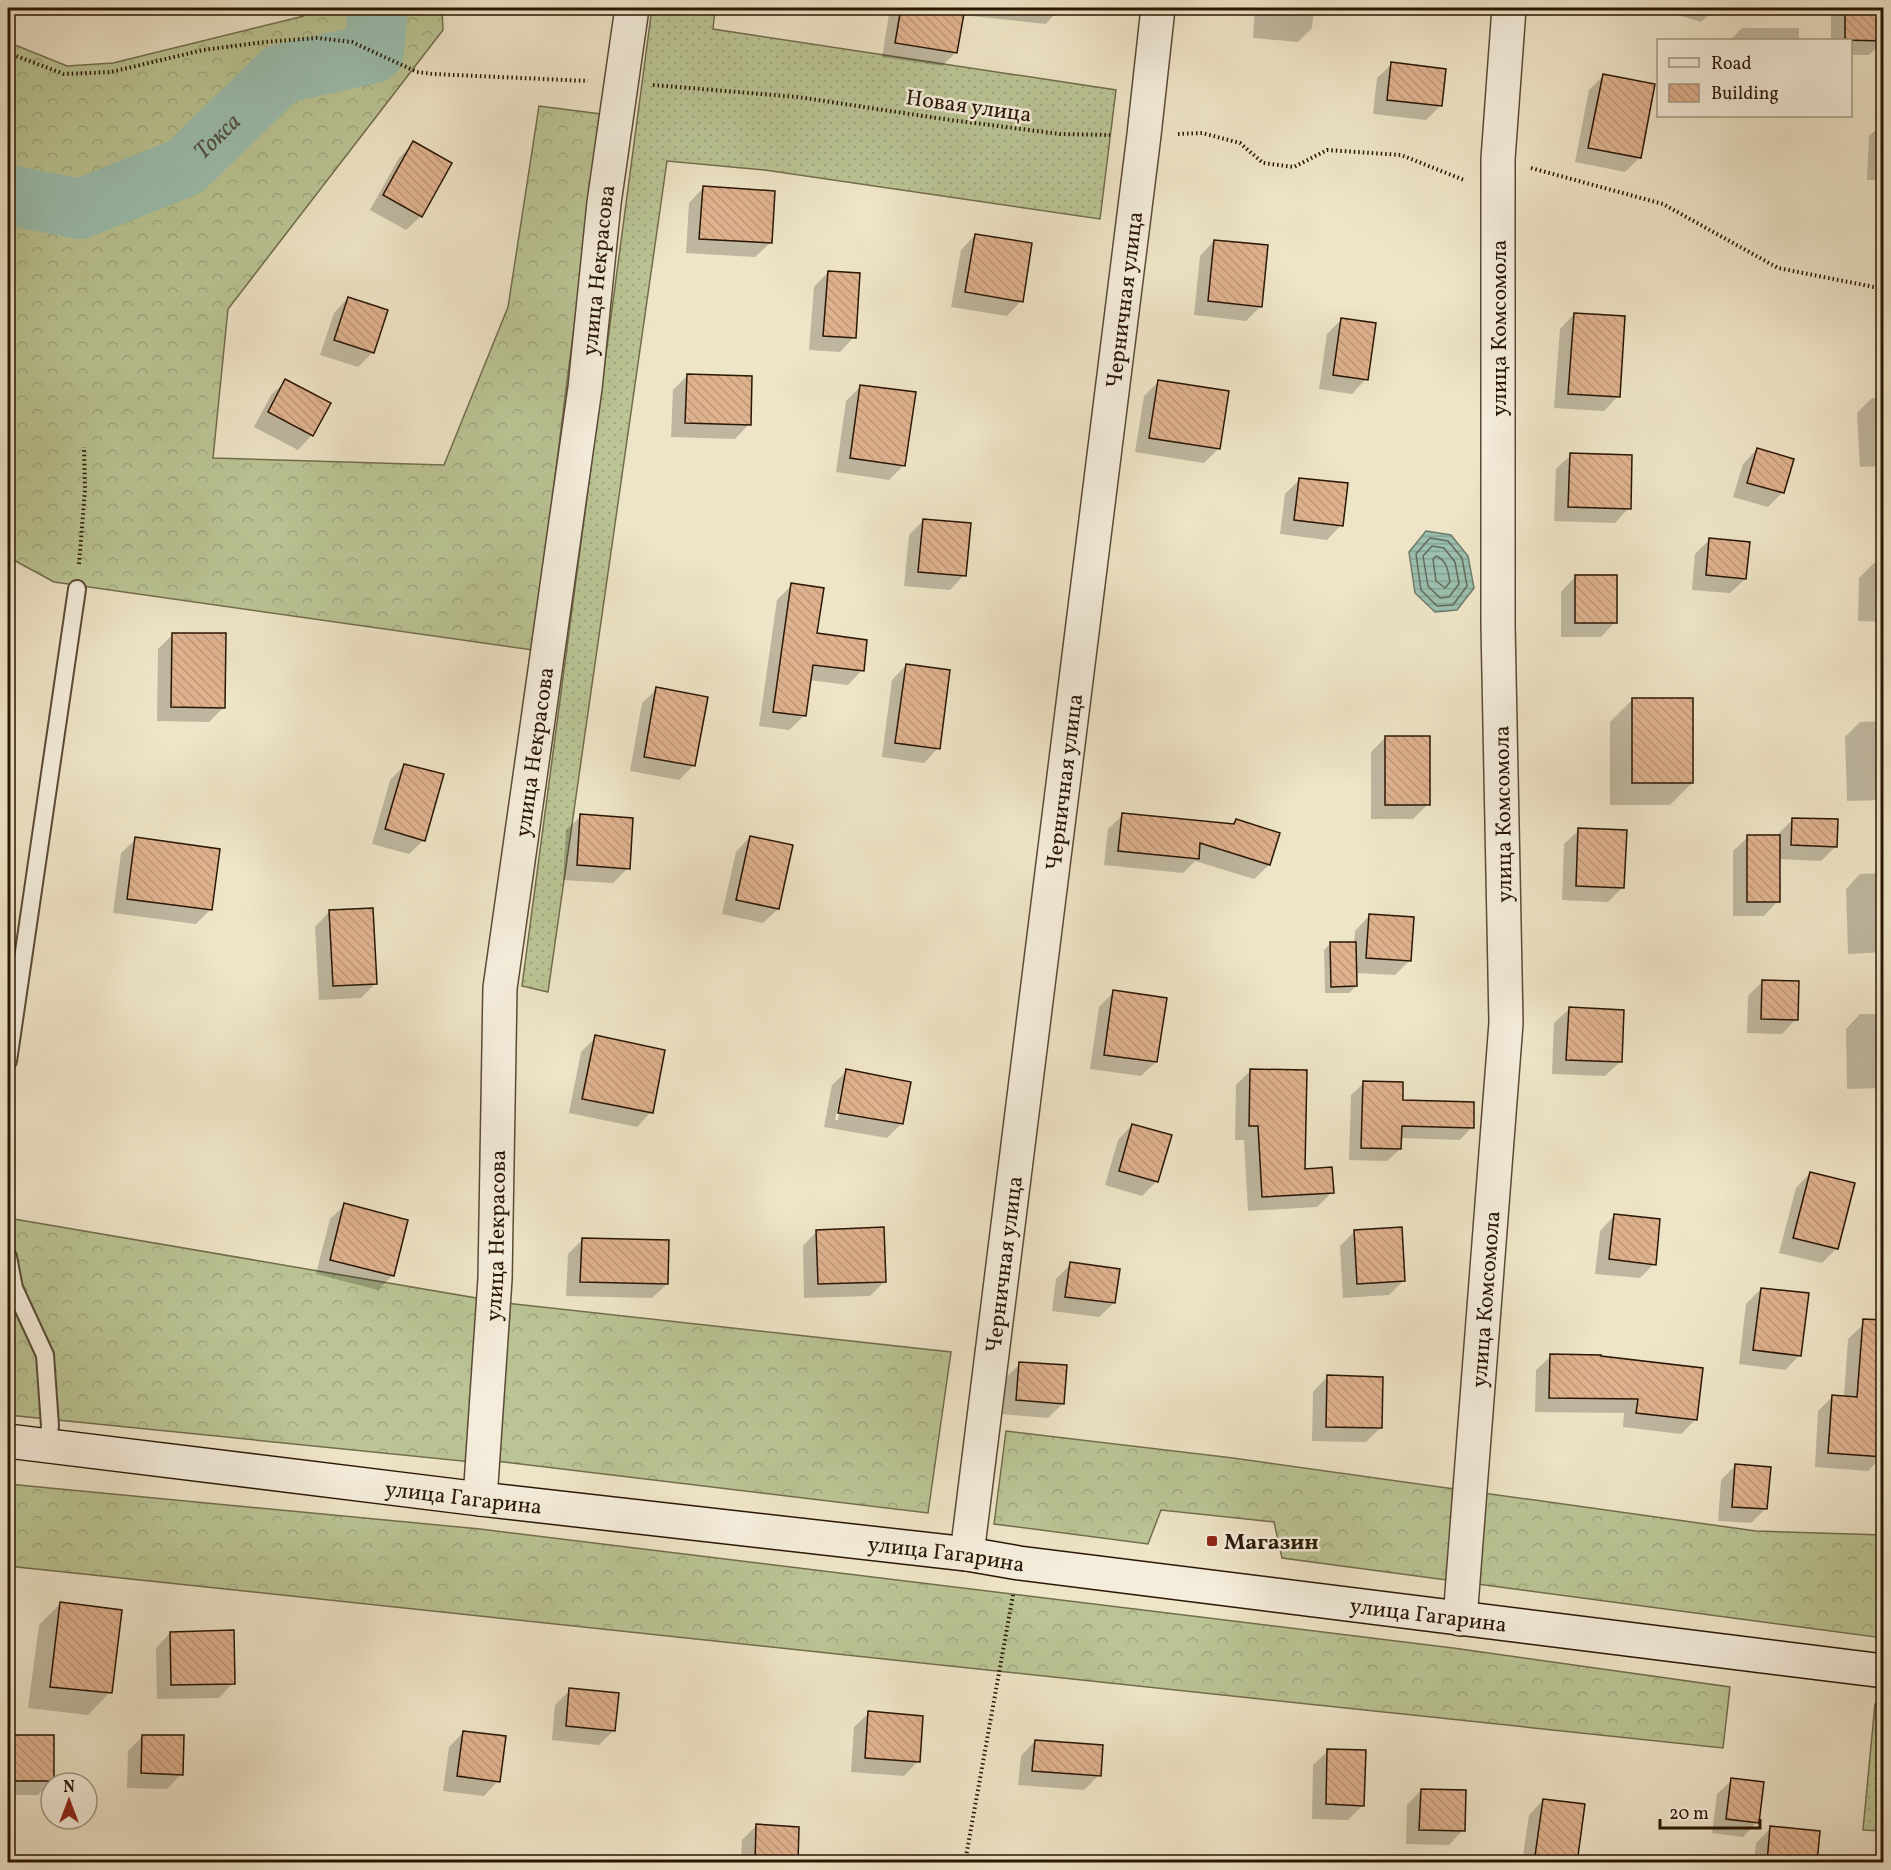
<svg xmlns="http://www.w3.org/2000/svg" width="1891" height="1870" font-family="Vollkorn,serif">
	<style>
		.grass { fill: url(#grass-dots); stroke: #726d4c; stroke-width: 1.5 }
		.forest { fill: url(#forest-crowns); stroke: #726d4c; stroke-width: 1.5 }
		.water { fill: url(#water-rules); stroke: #6e7b6b; stroke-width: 1.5 }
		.shadow { fill: #0003; fill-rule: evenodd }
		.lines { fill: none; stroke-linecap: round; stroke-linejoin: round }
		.shore { stroke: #626a5a; stroke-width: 1.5 }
		.river { stroke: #9bbfaf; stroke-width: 60 }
		.building { fill: url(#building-back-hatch); stroke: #2a1605; stroke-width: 1.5 }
		.lane-casing { stroke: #5b4a36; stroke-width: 20 }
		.street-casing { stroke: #5b4a36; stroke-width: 36 }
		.secondary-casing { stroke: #2a1605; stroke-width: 36 }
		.path { stroke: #2a1605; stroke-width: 4; stroke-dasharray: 1.5 3; stroke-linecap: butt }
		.lane { stroke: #f4eddb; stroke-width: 16 }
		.street { stroke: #f4eddb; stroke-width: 33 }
		.secondary { stroke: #f4eddb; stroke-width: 33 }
		.poi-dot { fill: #8f2418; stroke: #f4eddb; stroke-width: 2 }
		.labels { text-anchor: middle; stroke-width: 5; stroke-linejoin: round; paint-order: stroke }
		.street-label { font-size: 22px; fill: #2a1605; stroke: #f4eddb }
		.poi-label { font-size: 22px; font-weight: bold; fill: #2a1605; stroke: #f4eddb; text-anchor: start }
		.water-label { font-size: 24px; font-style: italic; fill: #525140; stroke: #f4eddb }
	</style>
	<defs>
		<pattern id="grass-dots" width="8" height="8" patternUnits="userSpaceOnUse" patternTransform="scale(1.5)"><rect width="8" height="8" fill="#bac494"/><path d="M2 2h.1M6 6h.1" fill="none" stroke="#a0a87e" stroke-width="1.8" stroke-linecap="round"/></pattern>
		<pattern id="forest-crowns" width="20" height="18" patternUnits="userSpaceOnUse" patternTransform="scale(1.5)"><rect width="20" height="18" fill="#bac494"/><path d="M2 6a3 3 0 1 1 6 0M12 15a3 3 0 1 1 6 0" fill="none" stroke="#a0a87e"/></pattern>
		<pattern id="water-rules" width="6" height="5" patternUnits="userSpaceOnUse" patternTransform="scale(1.5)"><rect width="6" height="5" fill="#9bbfaf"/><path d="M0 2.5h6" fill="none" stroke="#86a395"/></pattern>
		<pattern id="building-back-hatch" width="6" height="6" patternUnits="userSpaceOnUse" patternTransform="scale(1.5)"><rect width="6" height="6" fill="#dfb28e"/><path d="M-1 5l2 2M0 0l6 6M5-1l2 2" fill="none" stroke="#c09879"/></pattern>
	</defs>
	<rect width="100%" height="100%" fill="#eee4c7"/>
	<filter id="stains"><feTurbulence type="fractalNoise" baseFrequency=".00333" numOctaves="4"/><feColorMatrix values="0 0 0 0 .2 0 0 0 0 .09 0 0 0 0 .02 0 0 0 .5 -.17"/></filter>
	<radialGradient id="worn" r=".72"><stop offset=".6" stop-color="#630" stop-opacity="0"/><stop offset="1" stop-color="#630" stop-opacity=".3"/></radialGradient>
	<g class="grass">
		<path d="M652 8H715L713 29 1116 90 1100 219 765 170 667 161 548 992 522 986Z"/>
		<path d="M1875 1704 1883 1705V1831L1863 1830Z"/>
	</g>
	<g class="forest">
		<path d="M303 8H442L443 30 228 309 213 458 444 465 508 307 539 106 601 114 533 650 54 582 8 557V42L67 66 113 63 304 16Z"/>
		<path d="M8 1218 482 1299 472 1462 8 1415Z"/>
		<path d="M505 1303 951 1352 928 1513 496 1461Z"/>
		<path d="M1006 1431 1233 1458 1756 1531 1883 1535V1638L1282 1558 1274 1522 1161 1510 1148 1544 994 1524Z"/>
		<path d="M8 1484 480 1529 1453 1648 1730 1687 1723 1748 8 1566Z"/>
	</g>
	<path class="water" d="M1426 531 1451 535 1468 556 1474 588 1457 610 1435 612 1415 593 1409 552Z"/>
	<g class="shadow">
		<path d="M8 8H25L8 13Z"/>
		<path d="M890 8H1060L1046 24 962 15 956 52 942 66 882 57Z"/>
		<path d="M1255 8H1314L1312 28 1298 42 1253 38Z"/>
		<path d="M1655 8H1716L1701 22Z"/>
		<path d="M1831 8H1884V40L1869 55H1850V40H1831Z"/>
		<path d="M1742 28H1799V40H1730Z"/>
		<path d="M1392 64 1444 70 1440 106 1426 120 1373 114 1377 78Z"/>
		<path d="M1604 75 1639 158 1625 172 1575 162 1589 90Z"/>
		<path d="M1884 122V180H1867L1869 136Z"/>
		<path d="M414 143 421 216 406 230 370 210 399 158Z"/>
		<path d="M703 188 770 243 755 257 686 253 689 203Z"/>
		<path d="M975 235 1021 301 1007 316 951 307 961 250Z"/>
		<path d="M1214 241 1261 306 1246 321 1194 315 1200 256Z"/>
		<path d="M828 272 854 337 840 352 809 350 814 287Z"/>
		<path d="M348 298 373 352 358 367 320 355 334 313Z"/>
		<path d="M1574 314 1618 396 1604 411 1554 408 1560 329Z"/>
		<path d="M1341 320 1366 379 1352 394 1319 389 1327 334Z"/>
		<path d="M688 375 749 424 735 439 671 437 673 390Z"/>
		<path d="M286 381 312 435 298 450 254 427 271 395Z"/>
		<path d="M1159 381 1219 448 1204 463 1135 452 1144 396Z"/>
		<path d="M861 386 904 465 889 480 836 472 846 401Z"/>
		<path d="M1884 397V466L1860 467 1857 413 1872 398Z"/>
		<path d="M1757 449 1783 492 1768 507 1733 497 1743 464Z"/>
		<path d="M1571 455 1629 508 1615 523 1554 521 1556 469Z"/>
		<path d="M1300 479 1341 525 1327 540 1280 534 1285 494Z"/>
		<path d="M924 520 964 575 950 590 904 586 909 535Z"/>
		<path d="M1710 539 1745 579 1730 593 1692 590 1695 554Z"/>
		<path d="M1874 563H1884V622L1858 621 1859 578Z"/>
		<path d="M1575 577 1615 622 1601 637H1561V592Z"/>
		<path d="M792 585 816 635 862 670 848 685 809 680 804 716 789 730 759 726 777 600Z"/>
		<path d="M173 634 223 708 209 722 157 721 158 649Z"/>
		<path d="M906 665 938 748 924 763 882 757 892 680Z"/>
		<path d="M657 689 693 766 679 780 630 771 642 703Z"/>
		<path d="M1632 700 1692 783 1670 805H1610V722Z"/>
		<path d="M1884 721V800L1847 801 1845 737 1860 722Z"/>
		<path d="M1386 737 1428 804 1413 819H1371V752Z"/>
		<path d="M405 765 424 840 409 854 372 844 390 780Z"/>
		<path d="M1123 815 1231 825 1236 820 1278 834 1269 865 1254 879 1195 861 1183 873 1104 865 1108 829Z"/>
		<path d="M581 816 628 868 613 883 563 880 566 830Z"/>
		<path d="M1793 819 1835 847 1821 861 1778 859V901L1764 916H1733V851L1748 837H1778V834Z"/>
		<path d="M1579 830 1623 887 1608 902 1562 900 1564 844Z"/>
		<path d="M750 837 778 909 763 923 722 914 736 852Z"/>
		<path d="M136 839 210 910 196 924 113 913 121 853Z"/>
		<path d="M1884 873V952L1848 954 1846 889 1860 874Z"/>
		<path d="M329 912 376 983 361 998 319 1000 315 927Z"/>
		<path d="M1369 916 1410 960 1395 975 1356 973V986L1349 993H1325L1324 950 1331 943H1354L1355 931Z"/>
		<path d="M1763 981 1796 1019 1782 1034 1747 1033 1748 996Z"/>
		<path d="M1114 992 1156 1062 1141 1076 1090 1069 1099 1007Z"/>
		<path d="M1569 1009 1620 1062 1605 1076 1552 1074 1554 1023Z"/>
		<path d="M1860 1014H1884V1088L1847 1089 1846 1029Z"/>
		<path d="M596 1037 651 1112 637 1127 569 1113 581 1052Z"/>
		<path d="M1251 1070 1303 1170 1332 1192 1317 1207 1248 1211 1244 1140H1235L1236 1085Z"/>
		<path d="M847 1071 901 1124 887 1138 824 1127 832 1085ZM842 1086H845L838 1120H835Z"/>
		<path d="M1364 1083 1401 1102 1472 1127 1460 1140 1400 1138V1149L1387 1161 1349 1160 1351 1095Z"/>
		<path d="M1132 1125 1157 1181 1142 1196 1105 1185 1118 1140Z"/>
		<path d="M1810 1173 1836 1249 1822 1263 1779 1253 1796 1188Z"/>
		<path d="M345 1205 407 1221 392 1276 378 1290 316 1274 330 1219Z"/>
		<path d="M1614 1216 1654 1264 1640 1278 1595 1274 1600 1231Z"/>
		<path d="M817 1231 885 1281 870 1296 804 1298 803 1246Z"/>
		<path d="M1354 1232 1404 1280 1389 1295 1343 1298 1340 1246Z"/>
		<path d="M582 1240 667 1284 652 1298 566 1296 568 1254Z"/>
		<path d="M1071 1264 1114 1303 1099 1317 1052 1311 1056 1279Z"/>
		<path d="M1761 1289 1800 1355 1785 1370 1739 1364 1746 1304Z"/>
		<path d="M1863 1325 1882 1456 1868 1471 1815 1467 1818 1411 1832 1397H1844L1848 1339Z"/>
		<path d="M1551 1356 1696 1419 1681 1434 1623 1427 1624 1413 1535 1412 1536 1370Z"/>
		<path d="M1020 1364 1063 1403 1048 1418 1002 1414 1005 1378Z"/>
		<path d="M1327 1377 1381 1427 1366 1442 1312 1441 1313 1392Z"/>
		<path d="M1736 1465 1765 1509 1751 1523 1718 1521 1721 1480Z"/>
		<path d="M61 1603 110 1692 88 1715 28 1708 39 1625Z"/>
		<path d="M170 1633 233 1683 219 1698 157 1699 156 1648Z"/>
		<path d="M570 1690 614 1730 599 1745 552 1740 555 1705Z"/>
		<path d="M869 1713 918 1761 904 1776 851 1772 854 1727Z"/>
		<path d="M464 1732 498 1781 484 1796 443 1791 449 1747Z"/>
		<path d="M13 1737 53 1780 38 1795H8V1742Z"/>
		<path d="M142 1737 181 1774 167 1789 127 1788 128 1751Z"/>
		<path d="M1035 1741 1099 1775 1084 1790 1018 1785 1021 1756Z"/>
		<path d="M1328 1751 1363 1805 1348 1820 1312 1819 1313 1765Z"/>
		<path d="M1732 1780 1757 1822 1743 1837 1712 1833 1717 1794Z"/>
		<path d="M1421 1790 1463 1830 1449 1845 1406 1844 1407 1805Z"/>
		<path d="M1543 1800 1575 1862H1522L1529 1815Z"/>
		<path d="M757 1825 796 1862H741L742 1840Z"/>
		<path d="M1771 1828 1815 1862H1754L1756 1843Z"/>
		<path d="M1884 1856V1862H1877Z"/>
	</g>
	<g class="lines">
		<g class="shore">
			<path d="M1430 538 1448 541 1462 558 1467 586 1453 605 1437 606 1421 590 1416 554Z"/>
			<path d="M1432 546 1444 548 1455 562 1459 584 1449 597 1440 598 1428 586 1423 556Z"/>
			<path d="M1436 556C1447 560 1448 571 1450 582L1445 588 1436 581 1433 559Z"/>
		</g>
		<path class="river" id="s1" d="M8 195 80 209 185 167 281 74 374 53 378 8"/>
	</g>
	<g class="building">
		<path d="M901 8H965L957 53 895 43Z"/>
		<path d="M1845 8H1884V41L1845 40Z"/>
		<path d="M1391 62 1446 69 1442 106 1387 100Z"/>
		<path d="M1603 74 1655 84 1641 158 1588 148Z"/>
		<path d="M413 141 452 163 422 217 383 195Z"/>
		<path d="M703 186 775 191 772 243 699 239Z"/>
		<path d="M975 234 1032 243 1023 302 965 292Z"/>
		<path d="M1214 240 1268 245 1262 307 1208 301Z"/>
		<path d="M828 271 860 273 856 338 823 336Z"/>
		<path d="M348 297 388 310 374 353 334 340Z"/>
		<path d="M1574 313 1625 316 1620 397 1568 394Z"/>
		<path d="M1341 318 1376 323 1368 380 1333 375Z"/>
		<path d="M687 374 752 376 751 425 685 423Z"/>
		<path d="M285 379 331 403 313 436 268 412Z"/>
		<path d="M1158 380 1229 391 1220 449 1149 438Z"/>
		<path d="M860 385 916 392 905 466 850 458Z"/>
		<path d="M1757 448 1794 459 1784 493 1747 483Z"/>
		<path d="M1570 453 1632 455 1631 509 1568 507Z"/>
		<path d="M1299 478 1348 483 1343 526 1294 520Z"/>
		<path d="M923 519 971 523 966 576 918 572Z"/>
		<path d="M1709 538 1750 542 1746 579 1706 575Z"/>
		<rect x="1575" y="575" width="42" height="48"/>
		<path d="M791 583 824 588 817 633 867 640 864 671 813 665 806 716 773 712Z"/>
		<path d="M172 633H226L225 708 171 707Z"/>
		<path d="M906 664 950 670 940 749 895 743Z"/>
		<path d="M656 687 708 697 695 766 644 757Z"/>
		<rect x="1632" y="698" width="61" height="85"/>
		<rect x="1385" y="736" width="45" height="69"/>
		<path d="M404 764 444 774 425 841 385 829Z"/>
		<path d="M1122 813 1234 824 1236 819 1280 833 1270 865 1200 843 1199 859 1118 851Z"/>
		<path d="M580 814 633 818 630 869 577 865Z"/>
		<path d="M1792 818 1838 819 1837 847 1791 845Z"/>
		<path d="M1578 828 1627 830 1624 888 1576 886Z"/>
		<rect x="1747" y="835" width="33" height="67"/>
		<path d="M750 836 793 845 779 909 736 900Z"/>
		<path d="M135 837 220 849 212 910 127 899Z"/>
		<path d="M373 908 377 984 333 986 329 910Z"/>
		<path d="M1369 914 1414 917 1411 961 1366 958Z"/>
		<path d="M1330 942H1356L1357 986 1331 987Z"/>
		<path d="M1762 980 1799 981 1798 1020 1761 1019Z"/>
		<path d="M1113 990 1167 998 1157 1062 1104 1055Z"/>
		<path d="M1569 1007 1624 1010 1622 1062 1566 1060Z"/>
		<path d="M595 1035 665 1050 653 1113 582 1099Z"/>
		<path d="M846 1069 911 1082 903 1124 838 1113Z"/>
		<path d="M1250 1069 1307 1070 1305 1169 1332 1167 1334 1193 1262 1197 1258 1126H1249Z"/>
		<path d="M1363 1081 1403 1082V1100L1474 1102V1128L1402 1126 1401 1149 1361 1148Z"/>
		<path d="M1132 1124 1172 1135 1158 1182 1119 1171Z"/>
		<path d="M1810 1172 1855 1183 1838 1249 1793 1238Z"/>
		<path d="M344 1203 408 1220 394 1276 330 1260Z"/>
		<path d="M1614 1214 1660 1219 1656 1265 1609 1259Z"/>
		<path d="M884 1227 886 1282 818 1284 816 1230Z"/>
		<path d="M1402 1227 1405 1281 1357 1284 1354 1230Z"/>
		<path d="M582 1238 669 1240 668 1284 580 1282Z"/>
		<path d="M1070 1262 1120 1269 1115 1303 1065 1297Z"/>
		<path d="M1761 1288 1809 1293 1801 1356 1753 1350Z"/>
		<path d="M1863 1319 1884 1320V1457L1828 1453 1832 1395 1857 1397Z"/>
		<path d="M1550 1354 1601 1355V1356L1703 1368 1697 1420 1636 1413 1638 1399 1549 1398Z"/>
		<path d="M1019 1362 1067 1365 1064 1404 1016 1400Z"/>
		<path d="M1327 1375 1383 1377 1382 1428 1326 1427Z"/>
		<path d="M1735 1464 1771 1467 1767 1509 1732 1507Z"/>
		<path d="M60 1602 122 1610 112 1693 50 1687Z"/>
		<path d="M234 1630 235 1684 171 1685 170 1632Z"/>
		<path d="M569 1688 619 1693 615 1731 566 1726Z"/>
		<path d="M868 1711 923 1716 920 1762 865 1758Z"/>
		<path d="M463 1731 506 1736 500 1782 457 1776Z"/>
		<rect x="12" y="1735" width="42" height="46"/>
		<path d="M142 1735H184L183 1775 141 1773Z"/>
		<path d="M1035 1740 1103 1745 1101 1776 1032 1771Z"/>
		<path d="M1327 1749 1366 1750 1364 1806 1326 1804Z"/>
		<path d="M1731 1778 1764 1782 1759 1823 1726 1819Z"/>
		<path d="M1421 1789 1466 1790 1465 1831 1419 1830Z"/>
		<path d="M1543 1799 1585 1804 1577 1863H1534Z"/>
		<path d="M756 1824 799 1827 798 1863H755Z"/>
		<path d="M1770 1826 1820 1831 1817 1863H1767Z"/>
	</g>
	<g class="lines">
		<g class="lane-casing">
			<g id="lane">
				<path d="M8 1061 77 589"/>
				<path d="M8 1257 14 1288 45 1355 50 1426 47 1445"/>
			</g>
		</g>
		<g class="street-casing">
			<g id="street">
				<path id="s2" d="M480 1499 495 1279 500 988 585 388 604 203 632 8"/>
				<path id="s3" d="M967 1554 1144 135 1158 8"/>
				<path id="s4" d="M1460 1619 1506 1023 1498 625V159L1509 8"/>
			</g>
		</g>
		<g class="secondary-casing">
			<g id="secondary">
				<path id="s5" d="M8 1441 480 1499 967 1554 1019 1563 1884 1671"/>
			</g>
		</g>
		<g class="path">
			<path d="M8 53 64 74 111 72 203 50 265 42 317 38 352 42 417 72 433 74 588 81"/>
			<path d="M653 85 798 97 943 119 1060 134 1110 135"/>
			<path d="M1178 134 1202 133 1240 143 1263 163 1294 167 1327 150 1401 155 1464 180"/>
			<path d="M1531 168 1663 204 1778 268 1884 289"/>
			<path d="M79 564 85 490 84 447"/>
			<path d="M965 1862 1013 1595"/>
		</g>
		<use href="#lane" class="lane"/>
		<use href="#street" class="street"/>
		<use href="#secondary" class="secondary"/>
	</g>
	<rect class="poi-dot" x="1206" y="1535" width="12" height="12" rx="3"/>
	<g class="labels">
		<g class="street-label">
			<text transform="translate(969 105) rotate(8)" y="8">Новая улица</text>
			<text dy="8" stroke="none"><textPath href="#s2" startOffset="1236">улица Некрасова</textPath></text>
			<text dy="8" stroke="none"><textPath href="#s3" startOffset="1264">Черничная улица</textPath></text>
			<text transform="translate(1498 328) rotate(-90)" y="8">улица Комсомола</text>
			<text dy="8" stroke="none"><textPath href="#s2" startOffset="750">улица Некрасова</textPath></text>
			<text dy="8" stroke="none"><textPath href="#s3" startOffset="778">Черничная улица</textPath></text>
			<text transform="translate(1502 814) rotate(-91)" y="8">улица Комсомола</text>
			<text dy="8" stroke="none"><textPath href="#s2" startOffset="264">улица Некрасова</textPath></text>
			<text dy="8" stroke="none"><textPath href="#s3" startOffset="292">Черничная улица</textPath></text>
			<text dy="8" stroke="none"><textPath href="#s4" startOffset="321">улица Комсомола</textPath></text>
			<text dy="8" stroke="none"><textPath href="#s5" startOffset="459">улица Гагарина</textPath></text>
			<text dy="8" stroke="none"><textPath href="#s5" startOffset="945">улица Гагарина</textPath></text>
			<text dy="8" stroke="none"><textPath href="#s5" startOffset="1431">улица Гагарина</textPath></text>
		</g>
		<g class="poi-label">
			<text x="1224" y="1549">Магазин</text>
		</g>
		<g class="water-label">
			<text dy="8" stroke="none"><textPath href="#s1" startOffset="231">Токса</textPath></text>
		</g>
	</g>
	<rect width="1891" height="1870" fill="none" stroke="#eee4c7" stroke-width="30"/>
	<rect x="9" y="9" width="1873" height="1852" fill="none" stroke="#2a1605" stroke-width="3"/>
	<rect x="15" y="15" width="1861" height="1840" fill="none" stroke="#2a1605" stroke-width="1.5"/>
	<rect x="1657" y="39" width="195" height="78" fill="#f4eddb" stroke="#a39785" stroke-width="1.5"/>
	<rect x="1669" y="58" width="30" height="9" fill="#f4eddb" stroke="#a39785" stroke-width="1.5"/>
	<text x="1711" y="69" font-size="18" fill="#2a1605">Road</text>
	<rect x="1669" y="84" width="30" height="18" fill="url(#building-back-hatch)" stroke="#a39785" stroke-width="1.5"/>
	<text x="1711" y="99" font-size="18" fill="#2a1605">Building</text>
	<g transform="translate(69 1801)"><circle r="28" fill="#f4eddb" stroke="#a39785" stroke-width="1.5"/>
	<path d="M0-4.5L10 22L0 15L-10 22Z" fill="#8f2418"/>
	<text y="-9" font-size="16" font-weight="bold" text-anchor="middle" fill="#2a1605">N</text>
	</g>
	<path d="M1660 1819v9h100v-9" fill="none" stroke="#2a1605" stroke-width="3"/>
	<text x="1669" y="1819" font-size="18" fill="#2a1605" stroke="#f4eddb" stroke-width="4.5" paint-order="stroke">20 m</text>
	<rect width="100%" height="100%" filter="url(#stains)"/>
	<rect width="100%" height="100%" fill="url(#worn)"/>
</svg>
